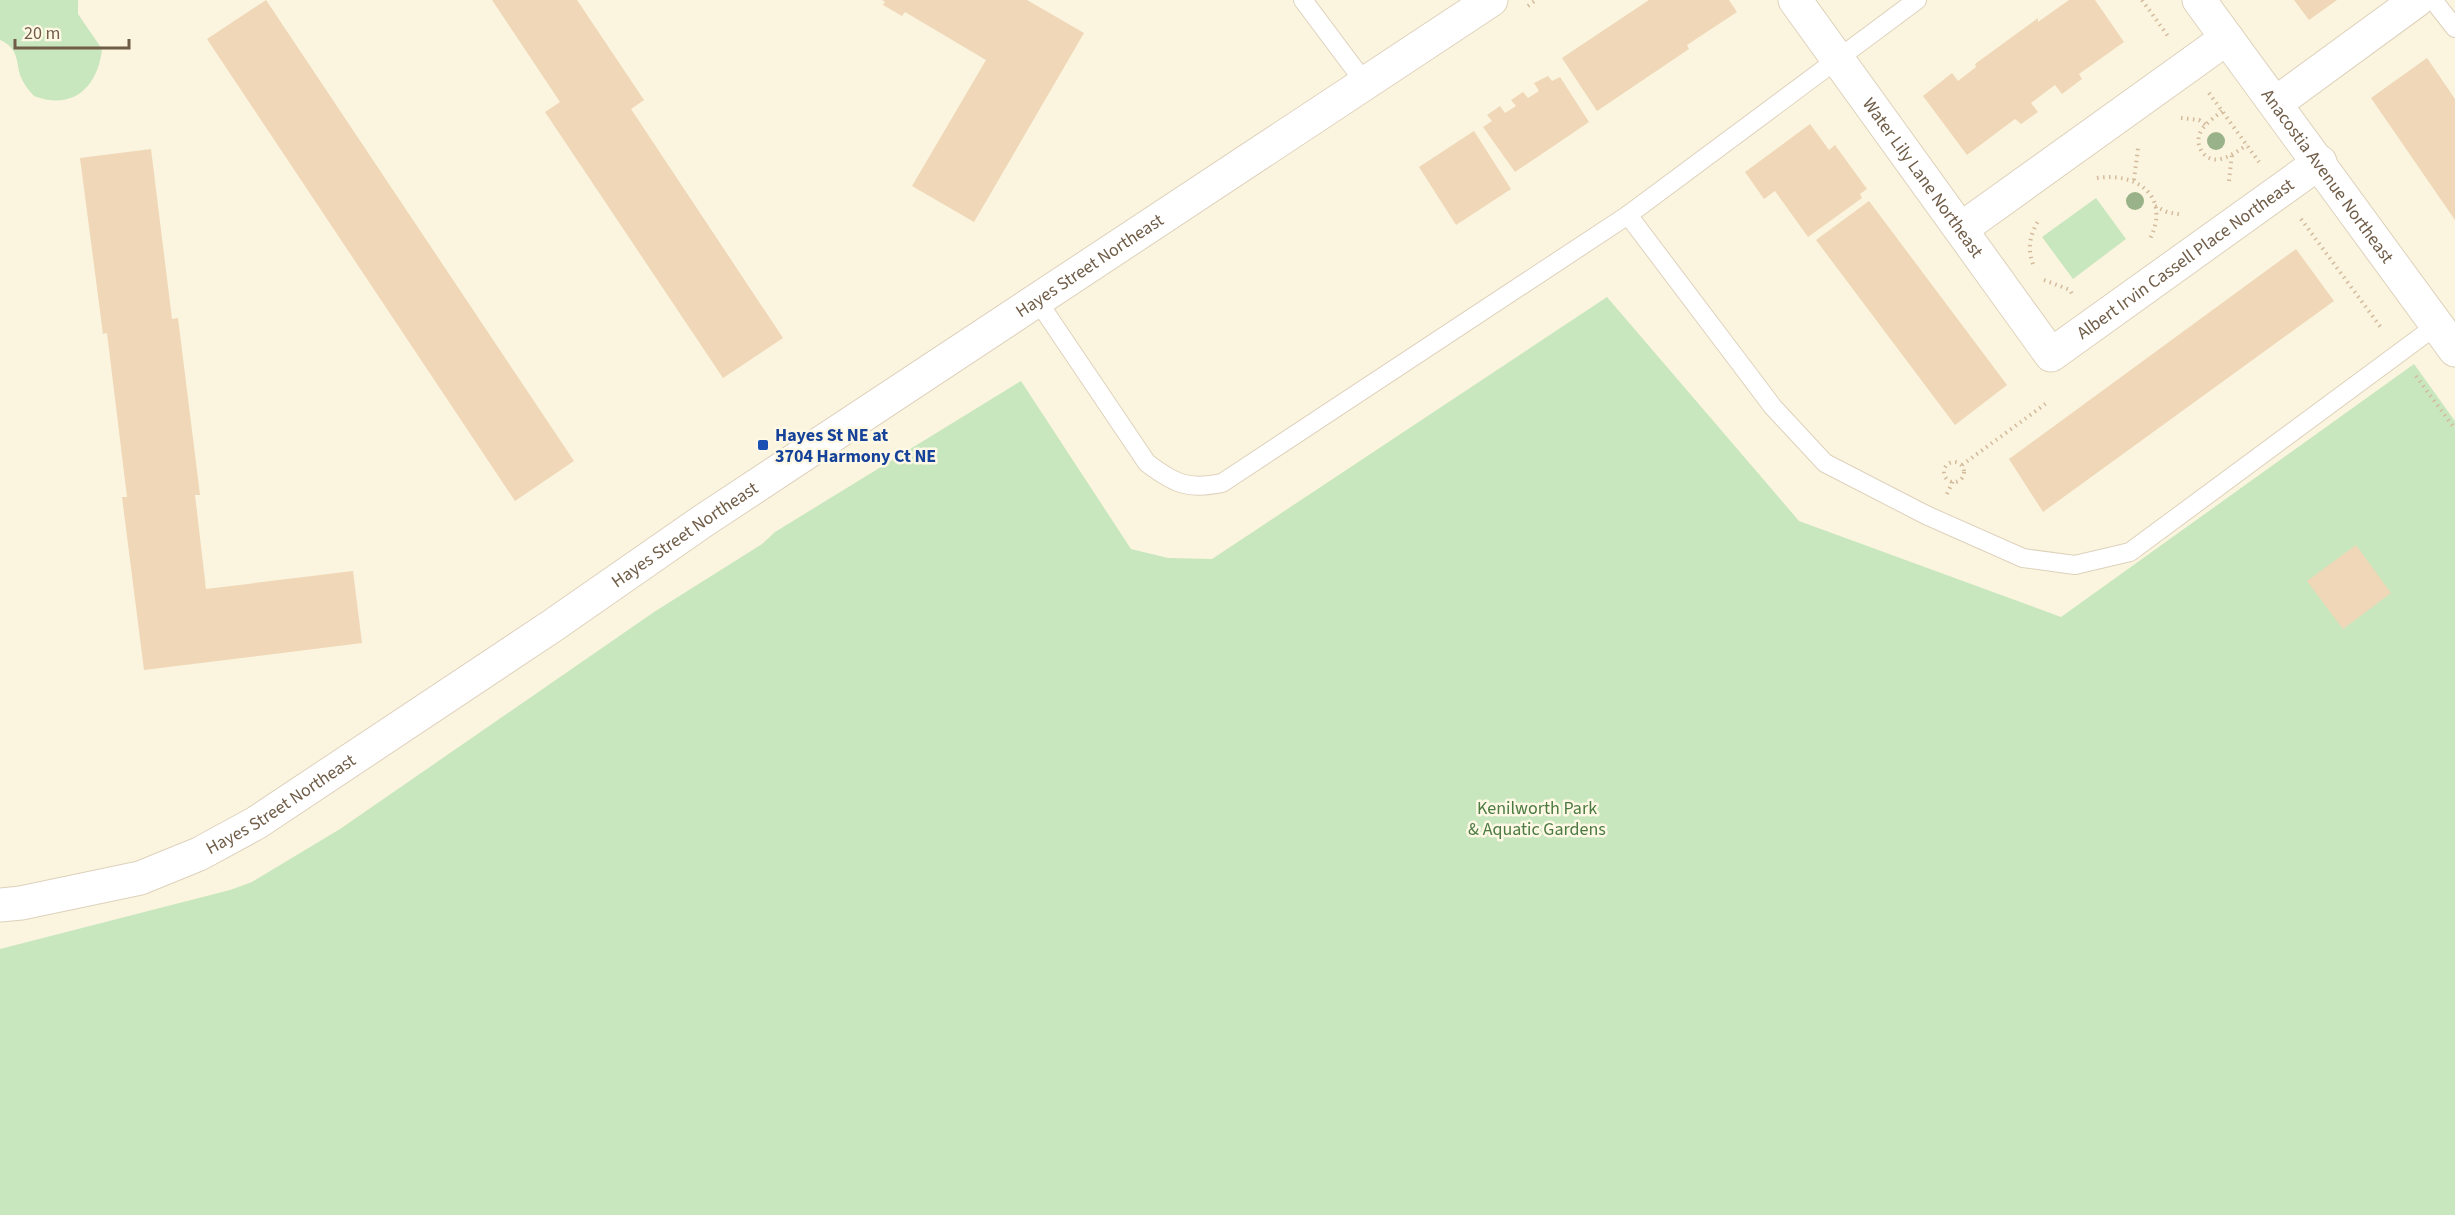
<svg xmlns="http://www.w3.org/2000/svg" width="2455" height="1215" font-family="'Source Sans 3',sans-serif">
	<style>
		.green { fill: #c9e7bf }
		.building { fill: #efd7b8 }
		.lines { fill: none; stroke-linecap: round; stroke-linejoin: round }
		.lane-casing { stroke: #ded1bc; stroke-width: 20 }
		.street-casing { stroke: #ded1bc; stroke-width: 35 }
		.path { stroke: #d3ba9c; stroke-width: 4; stroke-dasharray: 1.5 4.5; stroke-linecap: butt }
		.lane { stroke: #fff; stroke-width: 18 }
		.street { stroke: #fff; stroke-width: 33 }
		.tree { fill: #9ab289 }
		.transit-dot { fill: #1a4fb4; stroke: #fef8e4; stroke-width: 2 }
		.labels { text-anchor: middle; stroke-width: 5; stroke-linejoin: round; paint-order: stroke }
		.street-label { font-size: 18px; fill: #705d48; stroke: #fef8e4 }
		.transit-label { font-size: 18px; font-weight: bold; fill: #164399; stroke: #fef8e4; text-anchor: start }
		.park-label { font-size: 18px; fill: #4b7b43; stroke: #fef8e4 }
	</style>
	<rect width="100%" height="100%" fill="#fbf5df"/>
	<g class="green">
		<path d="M0 0H78V14L102 49C98 87 73 111 34 96 28 90 23 83 20 75 16 59 18 48 0 40Z"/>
		<path d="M2096 198 2126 239 2073 279 2042 237Z"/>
		<path d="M1607 297 1799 521 2061 617 2414 364 2455 421V1215H0V949L230 890 252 882 340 829 654 612 762 544 775 532 1021 381 1131 549 1168 558 1212 559Z"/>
	</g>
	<g class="building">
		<path d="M266 0 574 461 515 501 207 39Z"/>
		<path d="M492 0H577L644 100 631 109 783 338 723 378 545 112 560 102Z"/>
		<path d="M882 0H1027L1084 33 974 222 912 186 986 60 905 12 902 16 883 5 885 2Z"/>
		<path d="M1649 0H1729L1737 12 1687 45 1689 49 1597 111 1562 58Z"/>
		<path d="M2069 0H2095L2124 42 2079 74 2082 79 2062 94 2055 85 2031 103 2038 112 2021 124 2015 119 1967 155 1923 96 1952 73 1958 81 1976 67 1975 64 2038 18V22Z"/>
		<path d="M2294 0H2337L2309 20Z"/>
		<path d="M2427 58 2455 99V220L2371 98Z"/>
		<path d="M1548 76 1552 81 1560 77 1589 122 1515 172 1483 127 1492 121 1487 115 1500 106 1505 113 1516 106 1511 100 1523 92 1528 98 1539 91 1534 83Z"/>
		<path d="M1810 124 1829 150 1835 145 1867 189 1860 194 1862 198 1808 237 1775 191 1764 199 1745 172Z"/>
		<path d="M1474 131 1511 189 1456 225 1419 167Z"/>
		<path d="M151 149 172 319 178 318 200 495H195L206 589 353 571 362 643 144 670 122 497H127L107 333 103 334 80 158Z"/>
		<path d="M1869 201 2007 385 1955 425 1816 240Z"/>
		<path d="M2296 249 2334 301 2043 512 2009 459Z"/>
		<path d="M2356 545 2391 593 2343 629 2307 581Z"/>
	</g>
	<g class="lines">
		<g class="lane-casing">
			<g id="lane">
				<path d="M1303 0 1365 83"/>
				<path d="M2433 0 2455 28"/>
				<path d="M1628 215 1773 407 1825 463 1926 515 2023 558 2075 565 2130 552 2437 325"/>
				<path d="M1037 300 1147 463C1175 484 1188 490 1222 483L1628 215 1917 0"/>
			</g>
		</g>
		<g class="street-casing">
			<g id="street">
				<path id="s1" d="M1795 0 2051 355 2320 162"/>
				<path id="s2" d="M2199 0 2455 350"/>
				<path d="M2276 103 2417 0"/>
				<path d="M1961 229 2227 38"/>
				<path id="s3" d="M0 905 21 903 140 878 199 854 256 823 552 626 703 521 1491 0"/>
			</g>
		</g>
		<g class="path">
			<path d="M2142 0 2168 36"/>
			<path d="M1528 6 1536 0"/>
			<path d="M2209 93 2259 162"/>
			<path d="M2222 111C2215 117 2206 123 2201 131 2193 145 2205 163 2221 159 2230 157 2239 150 2247 145"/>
			<path d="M2181 118 2199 120 2206 125"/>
			<path d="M2097 178C2137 172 2171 196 2150 239"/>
			<path d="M2134 180 2138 148"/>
			<path d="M2229 181 2232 154"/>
			<path d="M2155 206 2167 212 2183 215"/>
			<path d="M2301 219 2382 329"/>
			<path d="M2033 264C2027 249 2030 233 2039 220"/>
			<path d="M2044 280 2070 290 2073 296"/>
			<path d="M2416 376 2455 429"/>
			<circle cx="1954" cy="472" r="10"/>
			<path d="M1962 465 2048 402"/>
			<path d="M1947 494 1953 481"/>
		</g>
		<use href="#lane" class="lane"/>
		<use href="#street" class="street"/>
	</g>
	<g class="tree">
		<circle cx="2216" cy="141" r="9"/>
		<circle cx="2135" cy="201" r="9"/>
	</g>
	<rect class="transit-dot" x="757" y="439" width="12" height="12" rx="3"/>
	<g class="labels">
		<g class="street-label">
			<text dy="6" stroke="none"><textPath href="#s2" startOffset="218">Anacostia Avenue Northeast</textPath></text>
			<text dy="6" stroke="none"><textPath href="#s1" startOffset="219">Water Lily Lane Northeast</textPath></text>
			<text dy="6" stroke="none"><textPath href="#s1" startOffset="603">Albert Irvin Cassell Place Northeast</textPath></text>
			<text dy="6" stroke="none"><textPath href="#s3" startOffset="1274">Hayes Street Northeast</textPath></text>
			<text dy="6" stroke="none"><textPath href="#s3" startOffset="788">Hayes Street Northeast</textPath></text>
			<text dy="6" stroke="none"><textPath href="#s3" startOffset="302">Hayes Street Northeast</textPath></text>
		</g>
		<g class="transit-label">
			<text x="775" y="441">Hayes St NE at<tspan x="775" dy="21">3704 Harmony Ct NE</tspan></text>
		</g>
		<g class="park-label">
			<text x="1537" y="814">Kenilworth Park<tspan x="1537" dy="21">&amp; Aquatic Gardens</tspan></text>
		</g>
	</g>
	<path d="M15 39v9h114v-9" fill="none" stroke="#705d48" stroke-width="3"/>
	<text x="24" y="39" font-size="18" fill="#705d48" stroke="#fef8e4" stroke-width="4.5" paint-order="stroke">20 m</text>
</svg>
